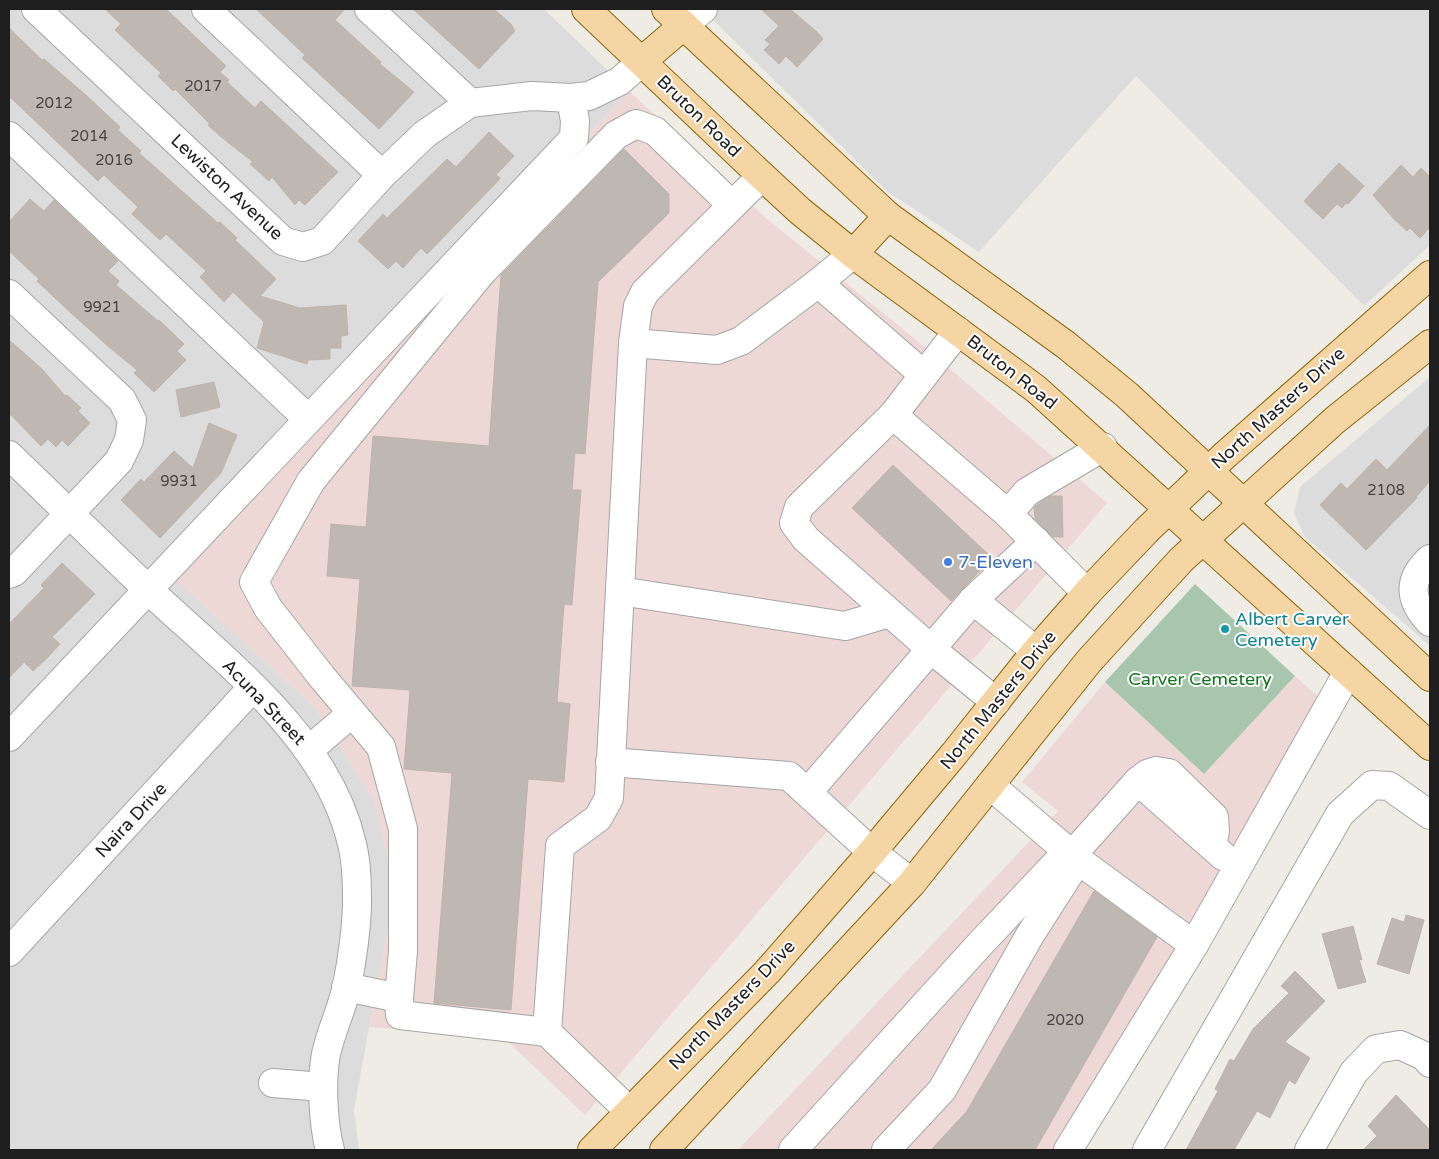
<svg xmlns="http://www.w3.org/2000/svg" width="1439" height="1159" font-family="'Varela Round',sans-serif">
	<style>
		.residential { fill: #dcdcdc }
		.commercial { fill: #eed8d6 }
		.cemetery { fill: #a8c6ae }
		.building { fill: #bfb8b2; stroke: #bfb3a9 }
		.lines { fill: none; stroke-linecap: round; stroke-linejoin: round }
		.minor-casing { stroke: #a5a5a5; stroke-width: 30 }
		.major-casing { stroke: #8e670b; stroke-width: 30 }
		.minor { stroke: #fff; stroke-width: 28 }
		.major { stroke: #f5d5a4; stroke-width: 28 }
		.shop-dot { fill: #3f7fe0; stroke: #fff; stroke-width: 2 }
		.culture-dot { fill: #0f9aa8; stroke: #fff; stroke-width: 2 }
		.labels { text-anchor: middle; stroke-width: 4; stroke-linejoin: round; paint-order: stroke }
		.number-label { font-size: 15px; fill: #464443 }
		.street-label { font-size: 18px; fill: #1e1e1e; stroke: #fff }
		.shop-label { font-size: 18px; fill: #366cbe; stroke: #fff; text-anchor: start }
		.culture-label { font-size: 18px; fill: #0d838f; stroke: #fff; text-anchor: start }
		.park-label { font-size: 18px; fill: #14751f; stroke: #fff }
	</style>
	<rect width="100%" height="100%" fill="#efece5"/>
	<g class="residential">
		<path d="M9 9H544L629 91 171 575 313 706 373 799 396 889 369 1027 354 1110 359 1150H9Z"/>
		<path d="M702 9H1430V245L1364 306 1136 76 979 252 887 191Z"/>
		<path d="M1430 377V646L1305 537 1294 513 1300 487Z"/>
	</g>
	<g class="commercial">
		<path d="M629 91 767 219 909 334 1107 503 585 1115 503 1037 369 1027 396 889 373 799 313 706 170 575Z"/>
		<path d="M1295 676 1341 717 1075 1150H738L1058 811 1022 782 1105 682 1204 774Z"/>
	</g>
	<path class="cemetery" d="M1195 584 1295 676 1204 774 1105 682Z"/>
	<g class="building">
		<path d="M105 9H166L226 66 220 72 229 80 227 82 255 108 261 101 338 172 305 205 299 200 295 205 272 177 269 181 250 164 253 162 220 136 208 125 210 124 175 89 173 91 158 76 161 73 115 30 121 24Z"/>
		<path d="M256 9H345L335 20 381 62 380 64 414 92 379 129 302 58 305 55Z"/>
		<path d="M413 9H494L511 24 515 31 479 69Z"/>
		<path d="M761 9H790L817 32 823 39 797 67 786 56 779 64 764 50 770 44 765 40 779 26Z"/>
		<path d="M9 28 42 60 44 59 87 96 120 127 118 130 141 151 139 153 218 223 220 222 237 238 235 240 276 279 260 296 300 308 346 305 348 335 341 336V348H330V359L308 360 307 364 257 348 264 322 233 292 224 302 200 277 206 271 166 234 160 240 132 214 138 207 104 175 98 181 9 96Z"/>
		<path d="M489 132 514 156 496 175 500 178 497 182 427 254 421 248 403 268 396 261 388 269 358 241 383 214 387 218 447 159 456 167Z"/>
		<path d="M624 149 669 194V213L598 282 585 454 575 453 572 490H581L572 605 564 604 557 702 570 704 564 782 528 779 511 1010 434 1003 452 773 404 769 410 690 352 686 360 579 327 576 331 524 366 527 373 436 489 446 501 275Z"/>
		<path d="M1339 163 1364 186 1348 204 1346 203 1342 208 1337 204 1323 219 1304 201Z"/>
		<path d="M1401 165 1413 177 1421 168 1430 177V227L1420 238 1410 228 1407 231 1393 218 1373 195Z"/>
		<path d="M30 199 44 211 54 200 118 261 108 271 119 281 116 285 158 321 159 320 184 344 177 351 186 360 154 392 134 373 137 370 109 347 71 313 37 281 39 279 9 251V222Z"/>
		<path d="M9 340 42 369 65 396 67 395 81 408 78 411 90 423 68 446 62 440 56 447 48 439 41 446 9 413Z"/>
		<path d="M214 382 220 407 181 417 176 390Z"/>
		<path d="M209 423 237 435 221 473 160 538 121 500 141 479 144 482 174 451 193 468Z"/>
		<path d="M1430 425V481L1416 497 1417 498 1366 550 1320 505 1341 483 1347 489 1376 459 1387 470Z"/>
		<path d="M893 465 989 555 985 559 988 562 951 601 852 508Z"/>
		<path d="M1050 496H1062L1063 537H1053L1035 519 1034 507Z"/>
		<path d="M62 563 95 594 52 637 60 644 48 657 33 671 24 662 9 678V624L44 588 41 585Z"/>
		<path d="M1094 891 1157 937 1035 1150H931L967 1111Z"/>
		<path d="M1406 915 1424 920 1409 974 1377 964 1392 918 1404 922Z"/>
		<path d="M1353 926 1362 960 1359 959 1366 982 1338 989 1322 934Z"/>
		<path d="M1295 971 1325 1001 1285 1042 1310 1058 1295 1084 1289 1080 1270 1118 1257 1111 1234 1150H1186L1218 1091 1215 1089 1230 1059 1234 1061 1253 1029 1289 993 1281 986Z"/>
		<path d="M1396 1095 1430 1130V1150H1363L1377 1136 1368 1126Z"/>
	</g>
	<g class="lines">
		<g class="minor-casing">
			<g id="minor">
				<path d="M36 9 283 241 303 247 322 241 382 175 425 134 470 103 532 96 571 98 589 96 620 81 642 61"/>
				<path d="M206 9 382 175"/>
				<path d="M369 9 470 103"/>
				<path d="M684 25 703 9"/>
				<path d="M9 136 308 419"/>
				<path d="M818 283 924 375"/>
				<path d="M9 294 122 400 132 420 129 440 119 461 14 572 9 574"/>
				<path d="M958 331 893 415 799 507 794 523 806 539 931 649 996 702"/>
				<path d="M633 343 717 350 741 341 818 283 853 254"/>
				<path d="M893 415 1008 514"/>
				<path d="M9 455C57 501 105 549 154 595 229 665 328 739 352 844 357 864 357 886 357 907 356 933 352 960 347 986 342 1009 331 1031 326 1054 321 1081 323 1124 330 1150"/>
				<path d="M1036 541 973 600 1036 651"/>
				<path d="M1430 559C1407 580 1409 600 1430 622"/>
				<path d="M620 591 845 626 889 613"/>
				<path d="M1087 593 1008 514 1027 492 1103 447"/>
				<path d="M9 737 574 138 575 121 571 98"/>
				<path d="M309 750 352 713"/>
				<path d="M610 762 789 776 872 852 912 883"/>
				<path d="M1138 781 1223 856"/>
				<path d="M808 792 973 600"/>
				<path d="M1072 855 1138 781 1147 774 1156 771 1169 773 1214 817 1215 831 1212 846"/>
				<path d="M1078 860 1194 945"/>
				<path d="M9 952 253 687"/>
				<path d="M346 987 399 998 403 951V829L381 747 322 677 268 608 254 582 311 481 482 272 616 135 636 124 655 131 732 205"/>
				<path d="M399 998 400 1015 547 1032"/>
				<path d="M273 1083 323 1087"/>
				<path d="M629 1111 547 1032 560 846 598 818 609 798 633 343 638 306 645 292 762 176"/>
				<path d="M793 1150 981 943 1067 852"/>
				<path d="M886 1150 942 1090 1030 935 1078 860 990 785"/>
				<path d="M1068 1150 1194 945 1348 672"/>
				<path d="M1147 1150 1340 814 1372 785 1389 786 1430 815"/>
				<path d="M1309 1150 1354 1072 1376 1049 1400 1045 1424 1056 1430 1063"/>
			</g>
		</g>
		<g class="major-casing">
			<g id="major">
				<path d="M586 9 762 176 800 211 853 254 1036 389 1430 746"/>
				<path d="M666 9 888 216 1066 345 1127 395 1430 677"/>
				<path d="M642 61 684 25"/>
				<path d="M853 254 888 216"/>
				<path d="M592 1150 767 972 872 852 954 754 1036 651 1087 593 1147 530 1224 456 1430 275"/>
				<path d="M664 1150 912 883 1089 661 1181 560 1335 420 1430 344"/>
			</g>
		</g>
		<use href="#minor" class="minor"/>
		<use href="#major" class="major"/>
	</g>
	<circle class="shop-dot" cx="948" cy="562" r="5"/>
	<circle class="culture-dot" cx="1225" cy="629" r="5"/>
	<g class="labels">
		<g class="number-label">
			<text x="203" y="91">2017</text>
			<text x="54" y="108">2012</text>
			<text x="89" y="141">2014</text>
			<text x="114" y="165">2016</text>
			<text x="102" y="312">9921</text>
			<text x="179" y="486">9931</text>
			<text x="1386" y="495">2108</text>
			<text x="1065" y="1025">2020</text>
		</g>
		<g class="street-label">
			<text transform="translate(699 116) rotate(44)" y="6">Bruton Road</text>
			<text transform="translate(227 187) rotate(43)" y="6">Lewiston Avenue</text>
			<text transform="translate(1012 372) rotate(38)" y="6">Bruton Road</text>
			<text transform="translate(1278 408) rotate(-42)" y="6">North Masters Drive</text>
			<text transform="translate(998 700) rotate(-51)" y="6">North Masters Drive</text>
			<text transform="translate(264 702) rotate(46)" y="6">Acuna Street</text>
			<text transform="translate(131 820) rotate(-47)" y="6">Naira Drive</text>
			<text transform="translate(732 1005) rotate(-46)" y="6">North Masters Drive</text>
		</g>
		<g class="shop-label">
			<text x="958" y="568">7-Eleven</text>
		</g>
		<g class="culture-label">
			<text x="1235" y="625">Albert Carver<tspan x="1235" dy="21">Cemetery</tspan></text>
		</g>
		<g class="park-label">
			<text x="1200" y="685">Carver Cemetery</text>
		</g>
	</g>
	<rect width="1439" height="1159" fill="none" stroke="#1e1e1e" stroke-width="20"/>
</svg>
